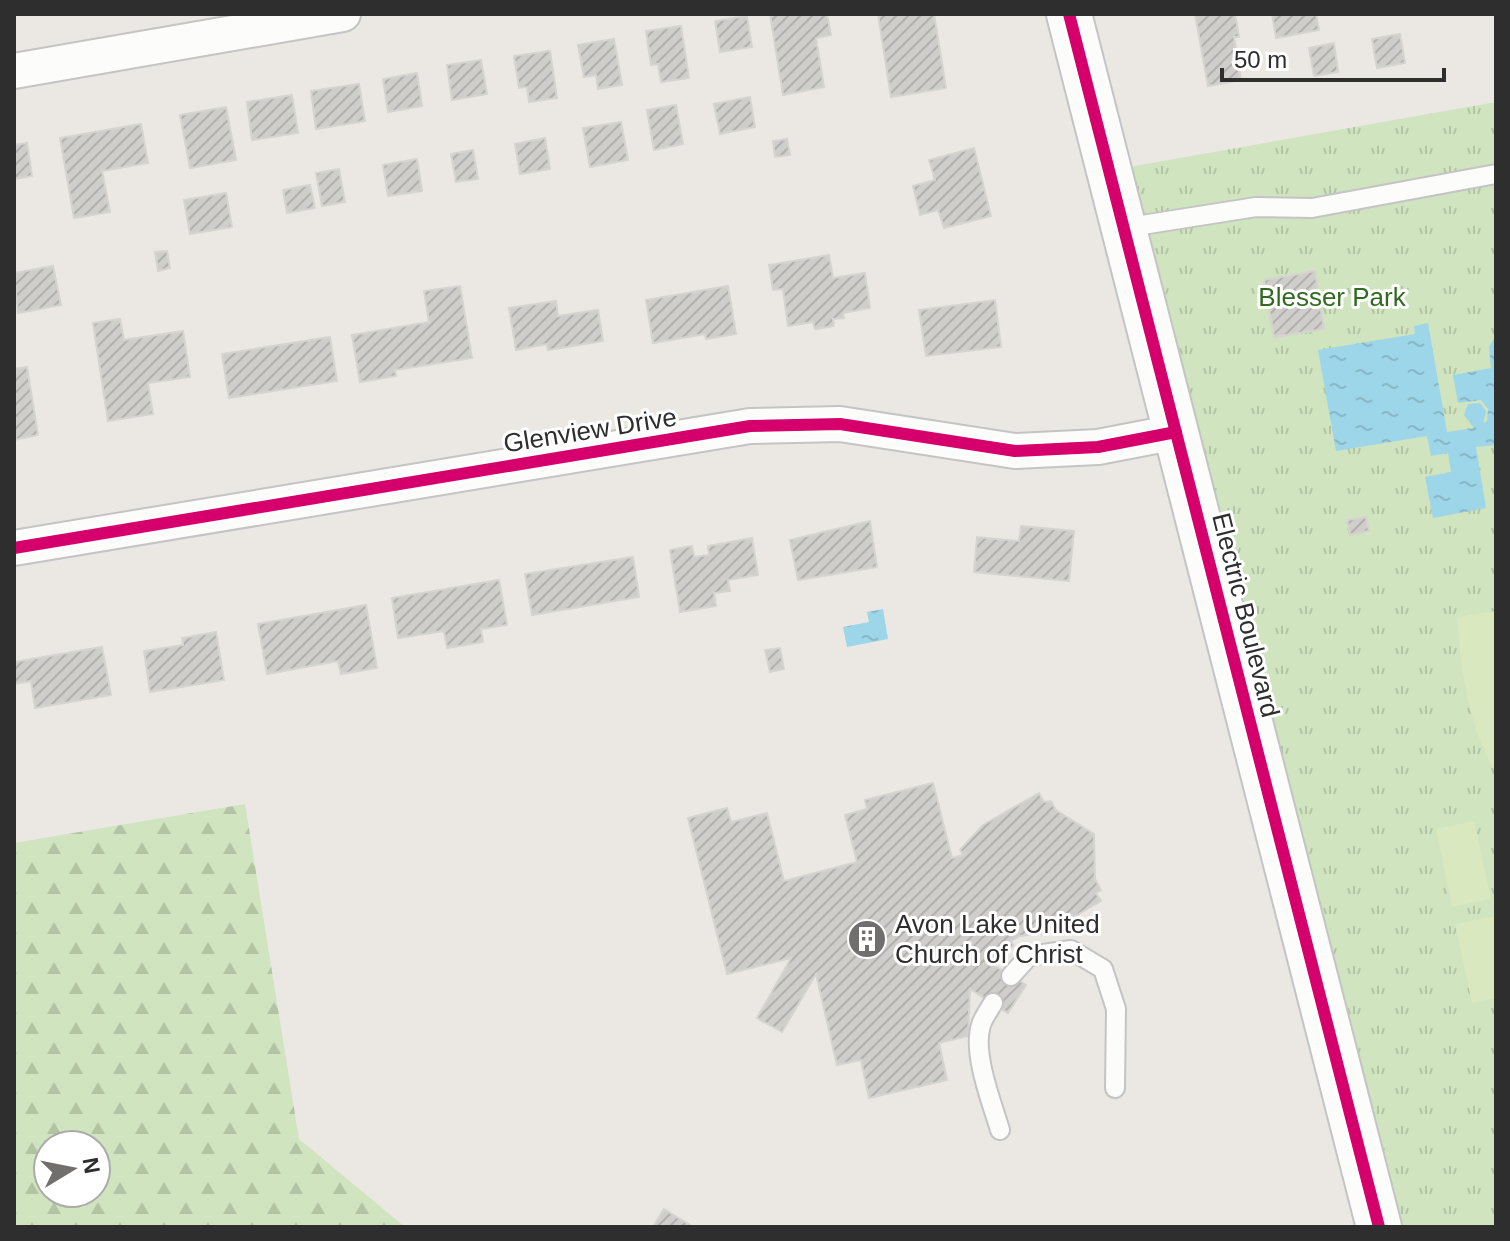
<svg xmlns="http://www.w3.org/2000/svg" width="1510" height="1241" font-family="Helvetica,sans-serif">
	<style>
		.forest { fill: url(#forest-firs); fill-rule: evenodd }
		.park { fill: url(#park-tufts) }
		.pitch { fill: #d9e8be }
		.water { fill: url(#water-ripples) }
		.building { fill: url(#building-hatch); stroke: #d6d4d0; stroke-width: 2 }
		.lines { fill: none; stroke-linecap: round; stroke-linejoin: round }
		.lane-casing { stroke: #c5c4c4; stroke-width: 22 }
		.street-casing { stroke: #c5c4c4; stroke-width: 38 }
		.secondary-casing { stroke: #c5c4c4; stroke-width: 48 }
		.lane { stroke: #fcfcfb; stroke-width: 18 }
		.street { stroke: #fcfcfb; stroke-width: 34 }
		.secondary { stroke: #fcfcfb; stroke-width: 44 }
		.cycleway-casing { stroke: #fff; stroke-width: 17 }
		.cycleway { stroke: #d6006c; stroke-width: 12 }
		.labels { text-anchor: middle; stroke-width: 6; stroke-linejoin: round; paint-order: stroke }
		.park-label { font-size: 26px; fill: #30691f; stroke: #fff }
		.street-label { font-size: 26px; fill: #2e2e2e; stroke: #fff }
		.poi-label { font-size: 26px; fill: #2e2e2e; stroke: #fff; text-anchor: start }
	</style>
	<defs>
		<pattern id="forest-firs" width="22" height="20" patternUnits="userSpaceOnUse" patternTransform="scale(2)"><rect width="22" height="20" fill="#cfe4bf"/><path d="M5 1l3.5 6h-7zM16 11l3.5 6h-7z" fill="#b2c4a4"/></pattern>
		<pattern id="park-tufts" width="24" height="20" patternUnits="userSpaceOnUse" patternTransform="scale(2)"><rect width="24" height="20" fill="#cfe4bf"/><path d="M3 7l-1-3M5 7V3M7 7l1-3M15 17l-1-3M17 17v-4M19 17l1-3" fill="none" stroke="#b2c4a4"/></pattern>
		<pattern id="water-ripples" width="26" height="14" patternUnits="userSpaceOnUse" patternTransform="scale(2)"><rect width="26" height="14" fill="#9dd6e8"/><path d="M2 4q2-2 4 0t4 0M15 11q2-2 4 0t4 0" fill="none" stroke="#88b8c7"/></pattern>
		<pattern id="building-hatch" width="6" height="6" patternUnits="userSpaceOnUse" patternTransform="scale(2)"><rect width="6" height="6" fill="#d0cecb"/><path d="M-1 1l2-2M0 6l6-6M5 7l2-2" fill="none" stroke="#b3b1af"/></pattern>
	</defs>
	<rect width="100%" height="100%" fill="#ebe8e4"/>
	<path class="forest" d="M245 804 299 1139 405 1227H14V843ZM48 1145H96V1193H48Z"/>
	<path class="park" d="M1496 102V1227H1400L1129 167Z"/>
	<g class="pitch">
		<path d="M1496 611V773C1468 726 1461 671 1457 617Z"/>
		<path d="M1474 821 1491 899 1452 907 1436 829Z"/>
		<path d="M1495 916 1496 998 1472 1003 1455 924Z"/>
	</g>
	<g class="water">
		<path d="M1428 323 1447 432 1474 428 1464 415 1468 404 1480 403 1486 411 1483 423 1487 421 1488 409 1481 400 1458 403 1453 375 1491 368 1489 347 1496 335V445L1476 447 1486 508 1433 518 1425 477 1451 472 1448 453 1431 456 1427 436 1336 451 1318 350 1415 334 1414 326Z"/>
		<path d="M883 609 888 639 847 647 843 627 869 622 867 612Z"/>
	</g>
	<g class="building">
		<path d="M770 14H827L831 35 816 38 824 87 783 95Z"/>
		<path d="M878 14H934L946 88 891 97Z"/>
		<path d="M1195 14H1235L1239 37H1234L1241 80 1208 86Z"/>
		<path d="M1272 14H1316L1319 30 1276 38Z"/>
		<path d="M747 16 752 47 720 52 715 21Z"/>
		<path d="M681 26 689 78 661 82 658 64 651 65 646 31Z"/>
		<path d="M1400 34 1405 63 1377 68 1372 39Z"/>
		<path d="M614 39 622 85 598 89 596 75 584 77 578 45Z"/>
		<path d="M1334 43 1338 72 1314 76 1309 48Z"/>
		<path d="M550 51 557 98 529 102 527 87 519 88 514 56Z"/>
		<path d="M481 60 487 94 452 100 447 65Z"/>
		<path d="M417 73 422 106 388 112 383 79Z"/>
		<path d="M359 84 365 121 316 129 311 91Z"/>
		<path d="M292 95 298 133 252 140 247 102Z"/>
		<path d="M750 97 755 127 720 134 714 104Z"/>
		<path d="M676 105 683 144 654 150 647 110Z"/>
		<path d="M226 107 236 160 190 168 180 115Z"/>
		<path d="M621 122 628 160 590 167 583 128Z"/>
		<path d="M141 124 148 163 102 171 110 212 74 218 60 138Z"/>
		<path d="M545 138 550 169 520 174 515 144Z"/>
		<path d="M787 139 790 155 775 157 773 141Z"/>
		<path d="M27 143 32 176 14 179V145Z"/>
		<path d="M974 148 991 216 944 228 938 210 920 215 913 186 935 180 929 160Z"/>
		<path d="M473 150 478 179 456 182 451 154Z"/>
		<path d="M417 159 422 191 388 196 383 165Z"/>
		<path d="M339 169 345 202 322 206 316 173Z"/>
		<path d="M310 185 315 208 287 213 283 190Z"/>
		<path d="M226 193 232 227 190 234 184 200Z"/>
		<path d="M167 251 170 268 158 271 155 252Z"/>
		<path d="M829 255 833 278 865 273 870 308 843 313 844 318 833 319 834 326 815 329 813 322 788 326 783 289 773 290 769 265Z"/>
		<path d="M53 266 61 305 18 313 14 273Z"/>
		<path d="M1315 271 1324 329 1274 337 1264 280Z"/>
		<path d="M460 286 472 358 395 370 396 376 360 382 352 335 429 322 424 291Z"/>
		<path d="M728 286 736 334 706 339 705 334 653 343 646 300Z"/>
		<path d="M995 300 1001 347 926 356 919 310Z"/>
		<path d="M556 301 558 316 598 310 603 341 548 350 547 344 516 350 509 308Z"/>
		<path d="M120 319 124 340 183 331 190 377 148 383 153 414 108 421 93 323Z"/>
		<path d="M330 337 337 381 229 398 222 354Z"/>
		<path d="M27 367 38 435 14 440V369Z"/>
		<path d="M1366 517 1369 531 1350 535 1347 520Z"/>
		<path d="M870 521 877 567 798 580 790 540Z"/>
		<path d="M1021 526 1074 531 1069 581 974 572 977 537 1019 541Z"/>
		<path d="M752 538 758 575 728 580 730 591 714 593 716 606 680 612 670 550 692 546 694 557 709 555 708 546Z"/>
		<path d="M633 557 639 597 532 615 525 574Z"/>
		<path d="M499 580 507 625 481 629 483 642 447 648 444 631 398 638 392 598Z"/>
		<path d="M366 605 377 668 341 674 338 661 267 674 258 624Z"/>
		<path d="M216 632 224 680 150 692 144 651 183 645 182 638Z"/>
		<path d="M102 647 111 695 35 708 31 681 14 684V662Z"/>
		<path d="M780 648 784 669 770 672 765 650Z"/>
		<path d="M933 783 952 858 963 855 960 850 983 825 1039 793 1044 802 1051 801 1056 810 1094 834 1095 879 1101 890 1096 893 1101 901 1046 933 1020 936 1011 941 1014 946 987 961 1026 985 1008 1013 970 989 968 1036 939 1043 947 1080 869 1098 861 1060 837 1065 816 974 782 1032 757 1018 791 958 727 974 688 818 727 808 731 822 767 813 784 881 857 862 845 815 867 809 865 800Z"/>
		<path d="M664 1209 693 1227H653Z"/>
	</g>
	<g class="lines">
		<g class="lane-casing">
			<g id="lane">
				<path d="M1123 228 1256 207 1312 208 1496 174"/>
				<path d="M1011 976 1029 956 1071 950 1103 969 1116 1009 1115 1088"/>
				<path d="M993 1003C989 1010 983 1018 981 1025 972 1053 992 1103 1000 1130"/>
			</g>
		</g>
		<g class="street-casing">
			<g id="street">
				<path d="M14 71 343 14"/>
				<path d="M14 548 750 426 840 424 1015 451 1098 447 1176 432"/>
			</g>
		</g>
		<g class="secondary-casing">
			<path id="secondary" d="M1069 14 1379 1227"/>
		</g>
		<use href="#lane" class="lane"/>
		<use href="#street" class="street"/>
		<use href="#secondary" class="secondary"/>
		<g class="cycleway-casing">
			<g id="cycleway">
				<path d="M1069 14 1379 1227"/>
				<path d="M14 548 750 426 840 424 1015 451 1098 447 1176 432"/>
			</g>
		</g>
		<use href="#cycleway" class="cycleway"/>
	</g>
	<defs>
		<g id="building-disc" transform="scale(2)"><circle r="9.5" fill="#706f6e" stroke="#fff"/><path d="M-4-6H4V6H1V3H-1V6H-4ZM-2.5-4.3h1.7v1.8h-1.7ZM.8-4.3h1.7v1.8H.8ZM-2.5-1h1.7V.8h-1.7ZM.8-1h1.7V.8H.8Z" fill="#fff"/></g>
	</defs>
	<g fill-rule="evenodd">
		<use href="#building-disc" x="867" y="939"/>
	</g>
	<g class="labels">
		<g class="park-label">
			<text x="1332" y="306">Blesser Park</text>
		</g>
		<g class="street-label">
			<text transform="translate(590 430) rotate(-9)" y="9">Glenview Drive</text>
			<text transform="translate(1246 615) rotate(76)" y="9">Electric Boulevard</text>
		</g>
		<g class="poi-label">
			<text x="895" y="933">Avon Lake United<tspan x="895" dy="30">Church of Christ</tspan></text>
		</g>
	</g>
	<rect width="1510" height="1241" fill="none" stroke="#2e2e2e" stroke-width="32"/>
	<g transform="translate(72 1169) rotate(80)"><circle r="38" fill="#ffffff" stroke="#ababab" stroke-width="2"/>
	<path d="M0-6L14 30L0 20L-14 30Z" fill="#706f6e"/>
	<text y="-12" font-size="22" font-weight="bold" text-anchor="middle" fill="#2e2e2e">N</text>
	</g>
	<path d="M1222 68v12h222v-12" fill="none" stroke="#2e2e2e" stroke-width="4"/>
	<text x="1234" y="68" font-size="24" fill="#2e2e2e" stroke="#ffffff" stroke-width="6" paint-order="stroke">50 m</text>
</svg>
